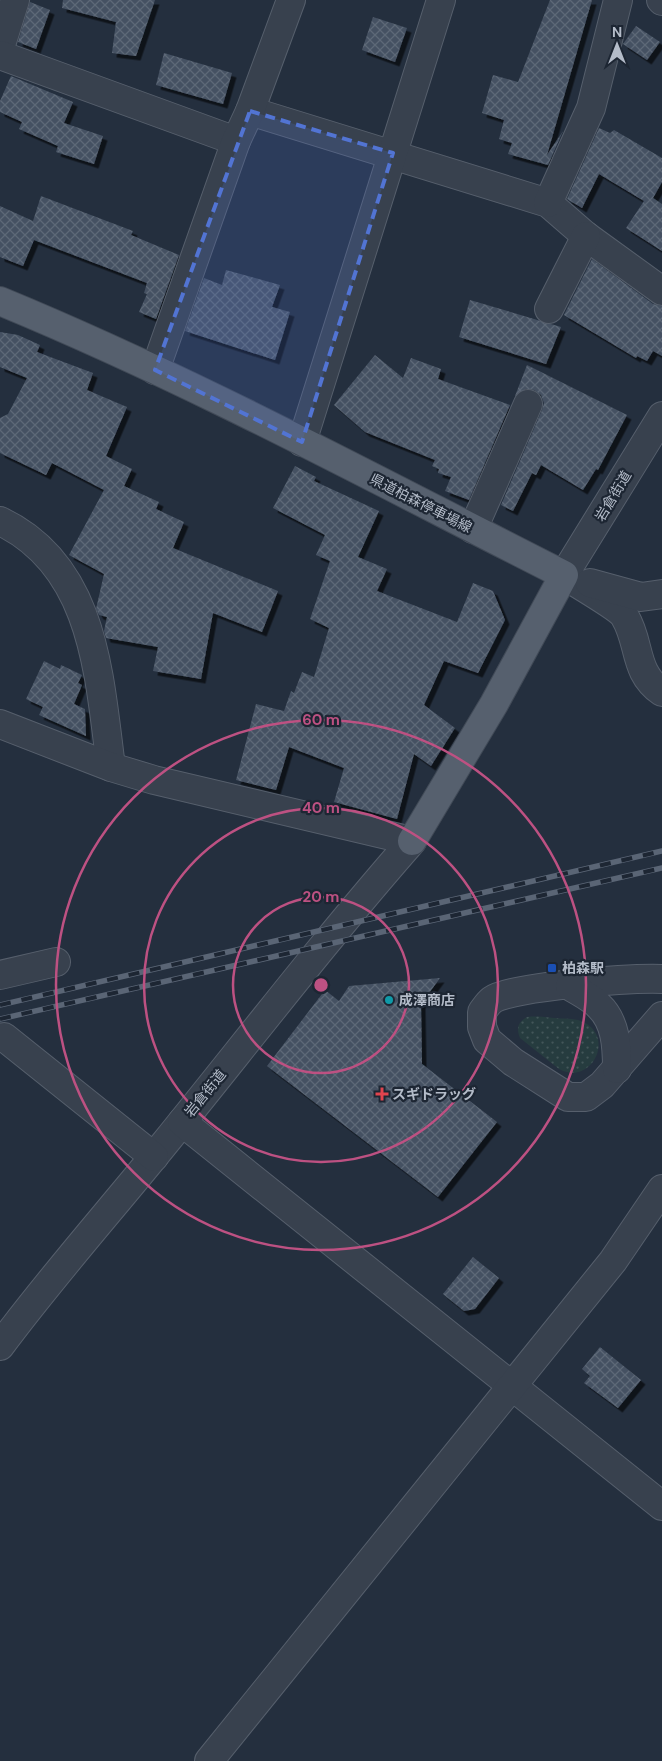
<svg xmlns="http://www.w3.org/2000/svg" width="662" height="1761" font-family="'DM Sans','Noto Sans JP',sans-serif">
	<style>
		.park { fill: url(#park-dots) }
		.building { fill: url(#building-cross-hatch); filter: url(#shadow) }
		.lines { fill: none; stroke-linecap: round; stroke-linejoin: round }
		.minor-casing { stroke: #565f6c; stroke-width: 30 }
		.major-casing { stroke: #414a57; stroke-width: 30 }
		.minor { stroke: #38414e; stroke-width: 28 }
		.major { stroke: #56606e; stroke-width: 28 }
		.rail-casing { stroke: #5a6575; stroke-width: 5.5 }
		.rail { stroke: #1d2633; stroke-width: 4; stroke-dasharray: 11; stroke-linecap: butt }
		.marked { fill: #5274d3; fill-opacity: 0.2; stroke: #5274d3; stroke-width: 4; stroke-dasharray: 10 6; stroke-linejoin: round }
		.ring { fill: none; stroke: #bd5182; stroke-width: 2.5 }
		.transit-dot { fill: #1a4fb4; stroke: #1d2633; stroke-width: 2 }
		.culture-dot { fill: #0f9aa8; stroke: #1d2633; stroke-width: 2 }
		.health-dot { fill: #e0444e; stroke: #1d2633; stroke-width: 2 }
		.labels { text-anchor: middle; stroke-width: 4.5; stroke-linejoin: round; paint-order: stroke }
		.street-label { font-size: 14px; fill: #b4bcc9; stroke: #1d2633 }
		.poi-label { font-size: 14px; font-weight: bold; fill: #b4bcc9; stroke: #1d2633; text-anchor: start }
		.centre { fill: #bd5182; stroke: #1d2633; stroke-width: 2.5 }
		.ring-label { font-size: 15px; text-anchor: middle; font-weight: bold; fill: #bd5182; stroke: #1d2633; stroke-width: 4.5; stroke-linejoin: round; paint-order: stroke }
	</style>
	<defs>
		<pattern id="park-dots" width="8" height="8" patternUnits="userSpaceOnUse" patternTransform="scale(1.25)"><rect width="8" height="8" fill="#263c3f"/><path d="M2 2h.1M6 6h.1" fill="none" stroke="#435659" stroke-width="1.8" stroke-linecap="round"/></pattern>
		<pattern id="building-cross-hatch" width="8" height="8" patternUnits="userSpaceOnUse" patternTransform="scale(1.25)"><rect width="8" height="8" fill="#455162"/><path d="M0 0l8 8M0 8l8-8" fill="none" stroke="#5d6877"/></pattern>
		<filter id="shadow"><feDropShadow dx="4.5" dy="4.5" stdDeviation="0" flood-color="#0009"/></filter>
	</defs>
	<rect width="100%" height="100%" fill="#242f3e"/>
	<path class="park" d="M527 1017C536 1016 545 1017 554 1018 563 1019 573 1018 581 1021 617 1035 592 1087 559 1069L520 1038C516 1028 518 1022 527 1017Z"/>
	<g class="building">
		<path d="M63 0H155L136 56 112 53 116 22 62 8Z"/>
		<path d="M550 0H592L547 155 563 131 548 165 508 154 512 143 499 139 504 120 482 113 493 75 518 82Z"/>
		<path d="M30 2 50 10 36 49 18 42Z"/>
		<path d="M373 17 407 28 395 62 362 50Z"/>
		<path d="M636 26 660 42 647 60 623 44Z"/>
		<path d="M164 53 232 73 223 104 156 85Z"/>
		<path d="M11 76 73 102 64 123 103 136 94 164 56 152 58 146 19 129 22 122 0 112V101Z"/>
		<path d="M599 128 610 133 614 130 662 158V182L653 198 662 204V251L626 228 644 201 599 174 582 208 567 199Z"/>
		<path d="M41 196 133 231 131 235 179 255 156 319 139 312 147 294 144 293 147 283 34 240 23 266 0 257V206L33 221Z"/>
		<path d="M592 259 653 304 662 306V356L653 351 647 361 637 356 636 358 564 315Z"/>
		<path d="M226 270 280 285 272 307 290 312 275 360 185 331 204 278 222 285Z"/>
		<path d="M470 300 561 327 546 364 459 337Z"/>
		<path d="M0 332 18 335 40 345 37 352 93 373 87 390 127 407 106 456 132 469 124 486 159 502 156 509 184 522 173 548 278 591 262 632 213 613 201 679 153 671 158 647 106 638 104 631 107 617 99 615 96 609 104 574 69 555 104 490 52 463 46 475 0 453V418L8 414 27 378 0 367Z"/>
		<path d="M375 355 403 378 411 358 441 369 438 379 510 405 469 500 445 491 451 477 438 473 439 469 432 466 435 460 365 432 334 405Z"/>
		<path d="M527 365 627 415 598 470 596 469 583 490 541 465 536 475 532 473 513 511 501 505 542 410 544 403 541 395 534 390 526 389 515 396Z"/>
		<path d="M295 466 316 477 314 481 379 511 358 557 387 569 377 591 457 622 473 583 493 591 505 620 478 673 444 661 424 705 455 728 431 766 414 754 397 819 334 802 344 768 289 747 276 790 236 780 256 704 284 711 291 691 294 693 302 672 314 677 329 628 310 619 330 561 316 555 325 535 273 508Z"/>
		<path d="M44 661 60 669 61 665 82 675 78 683 82 685 74 704 85 709 86 736 39 715 43 707 26 699Z"/>
		<path d="M440 978 421 1004 422 1064 497 1122 438 1197 267 1066 325 990 339 1001 349 986Z"/>
		<path d="M473 1257 499 1278 475 1309 464 1311 443 1294Z"/>
		<path d="M600 1347 641 1380 618 1408 584 1383 590 1376 582 1369Z"/>
	</g>
	<g class="lines">
		<g class="minor-casing">
			<g id="minor">
				<path d="M661 0 662 1"/>
				<path d="M0 48 15 0"/>
				<path d="M0 55 236 141"/>
				<path d="M250 111 548 203 586 236 662 291"/>
				<path d="M548 203 591 108 618 0"/>
				<path d="M549 309 586 236"/>
				<path d="M155 370 236 141 250 111 291 0"/>
				<path d="M302 442 441 0"/>
				<path d="M0 521C95 566 99 676 111 767"/>
				<path d="M473 529 528 404"/>
				<path d="M564 575 662 416"/>
				<path d="M564 575C576 583 620 608 625 617 641 644 633 672 662 692"/>
				<path d="M590 583 641 597 662 594"/>
				<path d="M0 724 111 767 154 780 412 841C326 939 247 1042 165 1143 110 1211 52 1276 0 1346"/>
				<path d="M0 975 56 962"/>
				<path d="M662 979C633 978 511 986 492 1000 488 1003 485 1008 482 1012V1027L487 1040 513 1062 568 1097H586L602 1085 662 1016"/>
				<path d="M570 986C579 992 592 998 599 1006 616 1022 617 1047 617 1069"/>
				<path d="M0 1038 4 1037 154 1157"/>
				<path d="M182 1122 662 1506"/>
				<path d="M209 1761 613 1261 662 1189"/>
			</g>
		</g>
		<g class="major-casing">
			<path id="major" d="M0 301C194 381 378 481 564 575L494 704 412 841"/>
		</g>
		<use href="#minor" class="minor"/>
		<use href="#major" class="major"/>
		<g class="rail-casing">
			<g id="rail">
				<path d="M0 1005 662 851"/>
				<path d="M0 1019 662 868"/>
			</g>
		</g>
		<use href="#rail" class="rail"/>
	</g>
	<path class="marked" d="M250 111 393 153 302 442 155 370Z"/>
	<g class="ring">
		<circle cx="321" cy="985" r="88"/>
		<circle cx="321" cy="985" r="177"/>
		<circle cx="321" cy="985" r="265"/>
	</g>
	<rect class="transit-dot" x="547" y="963" width="10" height="10" rx="2.5"/>
	<circle class="culture-dot" cx="389" cy="1000" r="5"/>
	<path class="health-dot" d="M379.5 1086.5h5v5h5v5h-5v5h-5v-5h-5v-5h5z"/>
	<g class="labels">
		<g class="street-label">
			<text transform="translate(613 496) rotate(-59)" y="5">岩倉街道</text>
			<text transform="translate(421 503) rotate(27)" y="5">県道柏森停車場線</text>
			<text transform="translate(205 1093) rotate(-51)" y="5">岩倉街道</text>
		</g>
		<g class="poi-label">
			<text x="562" y="973">柏森駅</text>
			<text x="399" y="1005">成澤商店</text>
			<text x="392" y="1099">スギドラッグ</text>
		</g>
	</g>
	<circle cx="321" cy="985" r="8" class="centre"/>
	<g class="ring-label">
		<text x="321" y="725">60 m</text>
		<text x="321" y="813">40 m</text>
		<text x="321" y="902">20 m</text>
	</g>
	<g transform="translate(617 45)" stroke="#1d2633" stroke-width="4" paint-order="stroke">
	<path d="M0-4L9 19L0 12L-9 19Z" fill="#b4bcc9"/>
	<text y="-8" font-size="14" font-weight="bold" text-anchor="middle" fill="#b4bcc9">N</text>
	</g>
</svg>
